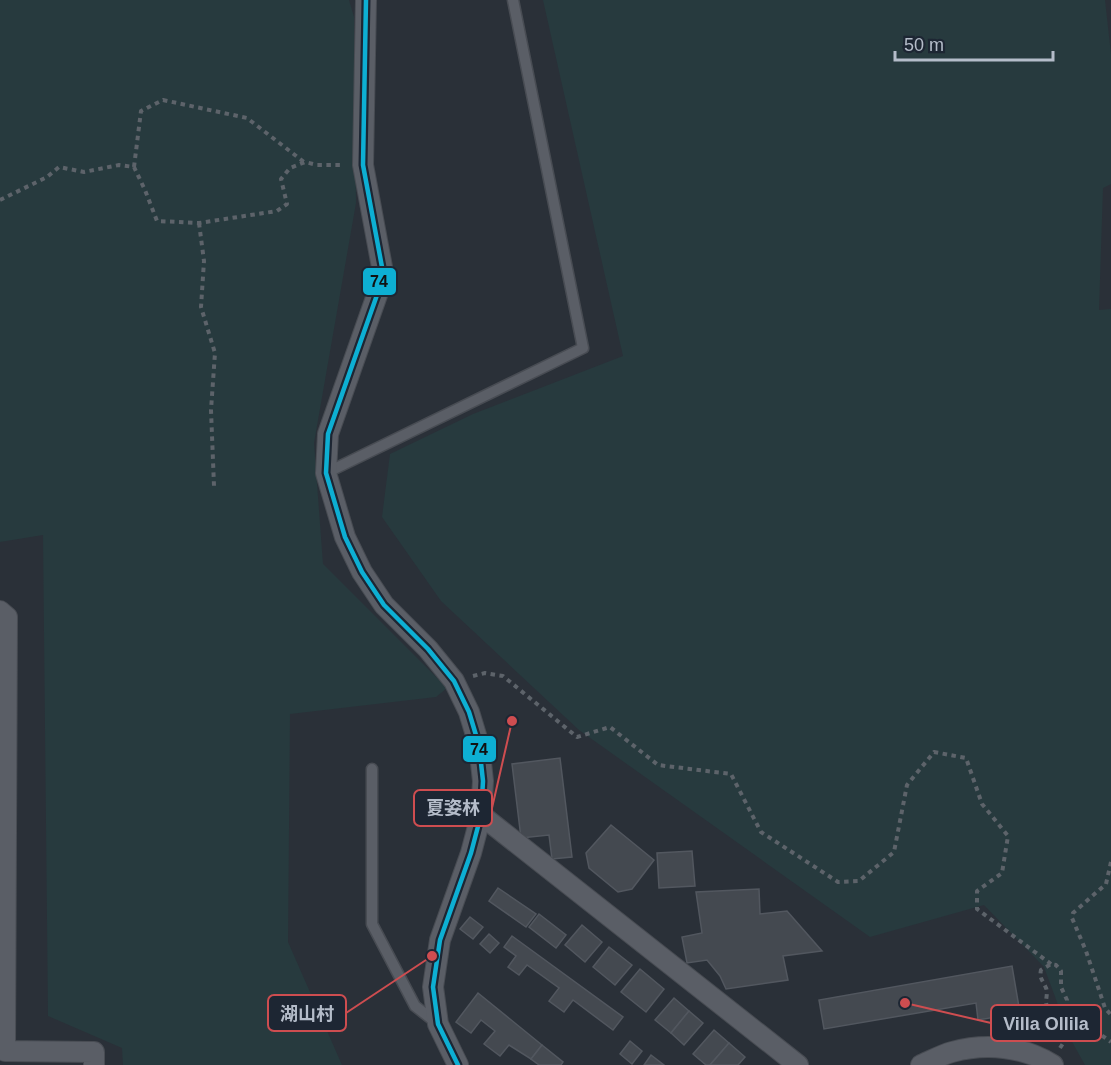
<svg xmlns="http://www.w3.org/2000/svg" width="1111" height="1065" font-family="Helvetica,'Noto Sans TC',sans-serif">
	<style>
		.green { fill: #273a3e }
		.building { fill: #444950; stroke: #52575f; stroke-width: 1.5 }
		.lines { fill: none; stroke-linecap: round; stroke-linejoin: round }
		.lane-casing { stroke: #484c53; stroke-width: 13 }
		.street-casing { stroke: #484c53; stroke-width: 22 }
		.path { stroke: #5d636a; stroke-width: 4; stroke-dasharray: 4.5 4.5; stroke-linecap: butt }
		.lane { stroke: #5a5e66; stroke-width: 10 }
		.street { stroke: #5a5e66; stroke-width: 20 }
		.bus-1-casing { stroke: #1d2633; stroke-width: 9 }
		.bus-1 { stroke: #0dafd3; stroke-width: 4.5 }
		.leader { fill: none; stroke: #ce4d50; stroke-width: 2 }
		.callout-dot { fill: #ce4d50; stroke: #1d2633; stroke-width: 2 }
		.callout { fill: #1d2633; stroke: #ce4d50; stroke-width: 2 }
		.callout-label { font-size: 18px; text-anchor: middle; font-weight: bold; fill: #b4bcc9 }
		.line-badge { stroke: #1d2633; stroke-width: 2 }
		.pale-badge-label { font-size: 16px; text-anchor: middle; font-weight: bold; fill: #111 }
	</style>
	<rect width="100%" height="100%" fill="#2a3038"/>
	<g class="green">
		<path d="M0 0H349L354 17 356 203 314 443 323 564 447 688 436 697 290 714 288 942 342 1065H123L122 1048 48 1016 43 535 0 542Z"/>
		<path d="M543 0H1105L1111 54V184L1103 188 1099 310 1111 309V1065H1085L1071 1040 1044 967 984 905 870 937 579 730 441 601 382 517 390 454 473 414 623 356Z"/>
	</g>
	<g class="building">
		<path d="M560 758 572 857 552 859 549 835 521 838 512 764Z"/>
		<path d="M611 825 654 860 632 889 618 892 589 868 586 853Z"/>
		<path d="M692 851 695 886 659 888 657 853Z"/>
		<path d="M498 888 536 914 526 927 489 901Z"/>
		<path d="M759 889 760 914 787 911 822 951 783 956 788 980 726 989 720 976 707 960 687 963 682 937 702 933 696 892Z"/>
		<path d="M539 914 566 935 556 948 529 927Z"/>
		<path d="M470 917 483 927 473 939 460 929Z"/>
		<path d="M582 925 602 942 585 962 565 945Z"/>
		<path d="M489 934 499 943 490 953 480 944Z"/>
		<path d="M512 936 623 1017 613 1030 573 1000 564 1012 549 1001 559 988 527 965 519 975 508 967 516 956 504 947Z"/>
		<path d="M609 947 632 965 615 985 593 967Z"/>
		<path d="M1012 966 1020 1013 978 1020 976 1003 824 1029 819 1000Z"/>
		<path d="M640 969 664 989 646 1012 621 992Z"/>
		<path d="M478 993 542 1045 531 1059 509 1045 500 1056 484 1044 495 1031 481 1020 471 1033 456 1022Z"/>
		<path d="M674 998 689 1011 671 1033 655 1020Z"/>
		<path d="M689 1011 703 1023 684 1045 671 1033Z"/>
		<path d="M714 1030 729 1043 710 1065H706L693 1054Z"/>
		<path d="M630 1041 642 1051 632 1064 620 1054Z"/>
		<path d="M729 1043 745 1057 738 1065H710Z"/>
		<path d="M542 1045 563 1062 561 1065H539L531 1059Z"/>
		<path d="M651 1055 664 1065H644Z"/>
	</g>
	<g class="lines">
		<g class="lane-casing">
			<g id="lane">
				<path d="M326 473 583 348 513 0"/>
				<path d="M372 769V924L415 1006 438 1024"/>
			</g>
		</g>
		<g class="street-casing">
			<g id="street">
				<path d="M366 0 363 165 382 267 377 295 328 434 326 473 345 537 362 572 384 605 428 649 454 681 469 712 479 745 483 781 481 815 471 853 440 940 433 987 438 1024 458 1065"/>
				<path d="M0 611 7 617 5 1051 94 1052V1065"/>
				<path d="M481 815 798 1065"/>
				<path d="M921 1065C931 1061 941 1055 952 1052 985 1043 1024 1046 1053 1065"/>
			</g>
		</g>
		<g class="path">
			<path d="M134 167 141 111 163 100 247 118 304 162"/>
			<path d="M0 200 47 177 59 167 84 172 119 165 134 167 145 190 157 221 199 223 277 211 287 204 281 179 290 168 305 162 317 165H344"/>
			<path d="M199 223 204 261 201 307 215 353 211 410 214 486"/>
			<path d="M473 676 485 673 503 676 577 737 610 727 658 765 731 774 761 832 838 882 859 881 894 852 907 785 934 752 966 758 982 804 1008 836 1002 873 977 891V909L1051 964"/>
			<path d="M1111 862 1106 884 1073 913 1072 918 1086 951 1105 1008 1111 1015"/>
			<path d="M1059 1026 1067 1007V1000L1061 987V971L1056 965 1051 964 1041 970C1039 979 1043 980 1046 988 1048 992 1046 998 1046 1002 1047 1015 1060 1026 1069 1033"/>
			<path d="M1060 1048 1079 1019 1111 1042"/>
		</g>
		<use href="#lane" class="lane"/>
		<use href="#street" class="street"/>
		<g class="bus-1-casing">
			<path id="bus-1" d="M366 0 363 165 382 267 377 295 328 434 326 473 345 537 362 572 384 605 428 649 454 681 469 712 479 745 483 781 481 815 471 853 440 940 433 987 438 1024 458 1065"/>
		</g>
		<use href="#bus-1" class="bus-1"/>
	</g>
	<path class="leader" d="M512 721L492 808M432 956L346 1013M905 1003L991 1023"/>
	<g class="callout-dot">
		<circle cx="512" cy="721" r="6"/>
		<circle cx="432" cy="956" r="6"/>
		<circle cx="905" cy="1003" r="6"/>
	</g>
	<g class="callout">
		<rect x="414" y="790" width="78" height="36" rx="6"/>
		<rect x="268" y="995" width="78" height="36" rx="6"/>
		<rect x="991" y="1005" width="110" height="36" rx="6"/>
	</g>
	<g class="callout-label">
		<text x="453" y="814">夏姿林</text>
		<text x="307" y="1020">湖山村</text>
		<text x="1046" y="1030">Villa Ollila</text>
	</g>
	<g class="line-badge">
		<rect x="362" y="267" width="35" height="29" rx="6" fill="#0dafd3"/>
		<rect x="462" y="735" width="35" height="28" rx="6" fill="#0dafd3"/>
	</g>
	<g class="pale-badge-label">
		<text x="379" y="287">74</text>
		<text x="479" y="755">74</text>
	</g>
	<path d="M895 51v9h158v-9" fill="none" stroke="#b4bcc9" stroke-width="3"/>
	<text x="904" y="51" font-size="18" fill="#b4bcc9" stroke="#1d2633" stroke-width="4.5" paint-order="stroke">50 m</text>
</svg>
